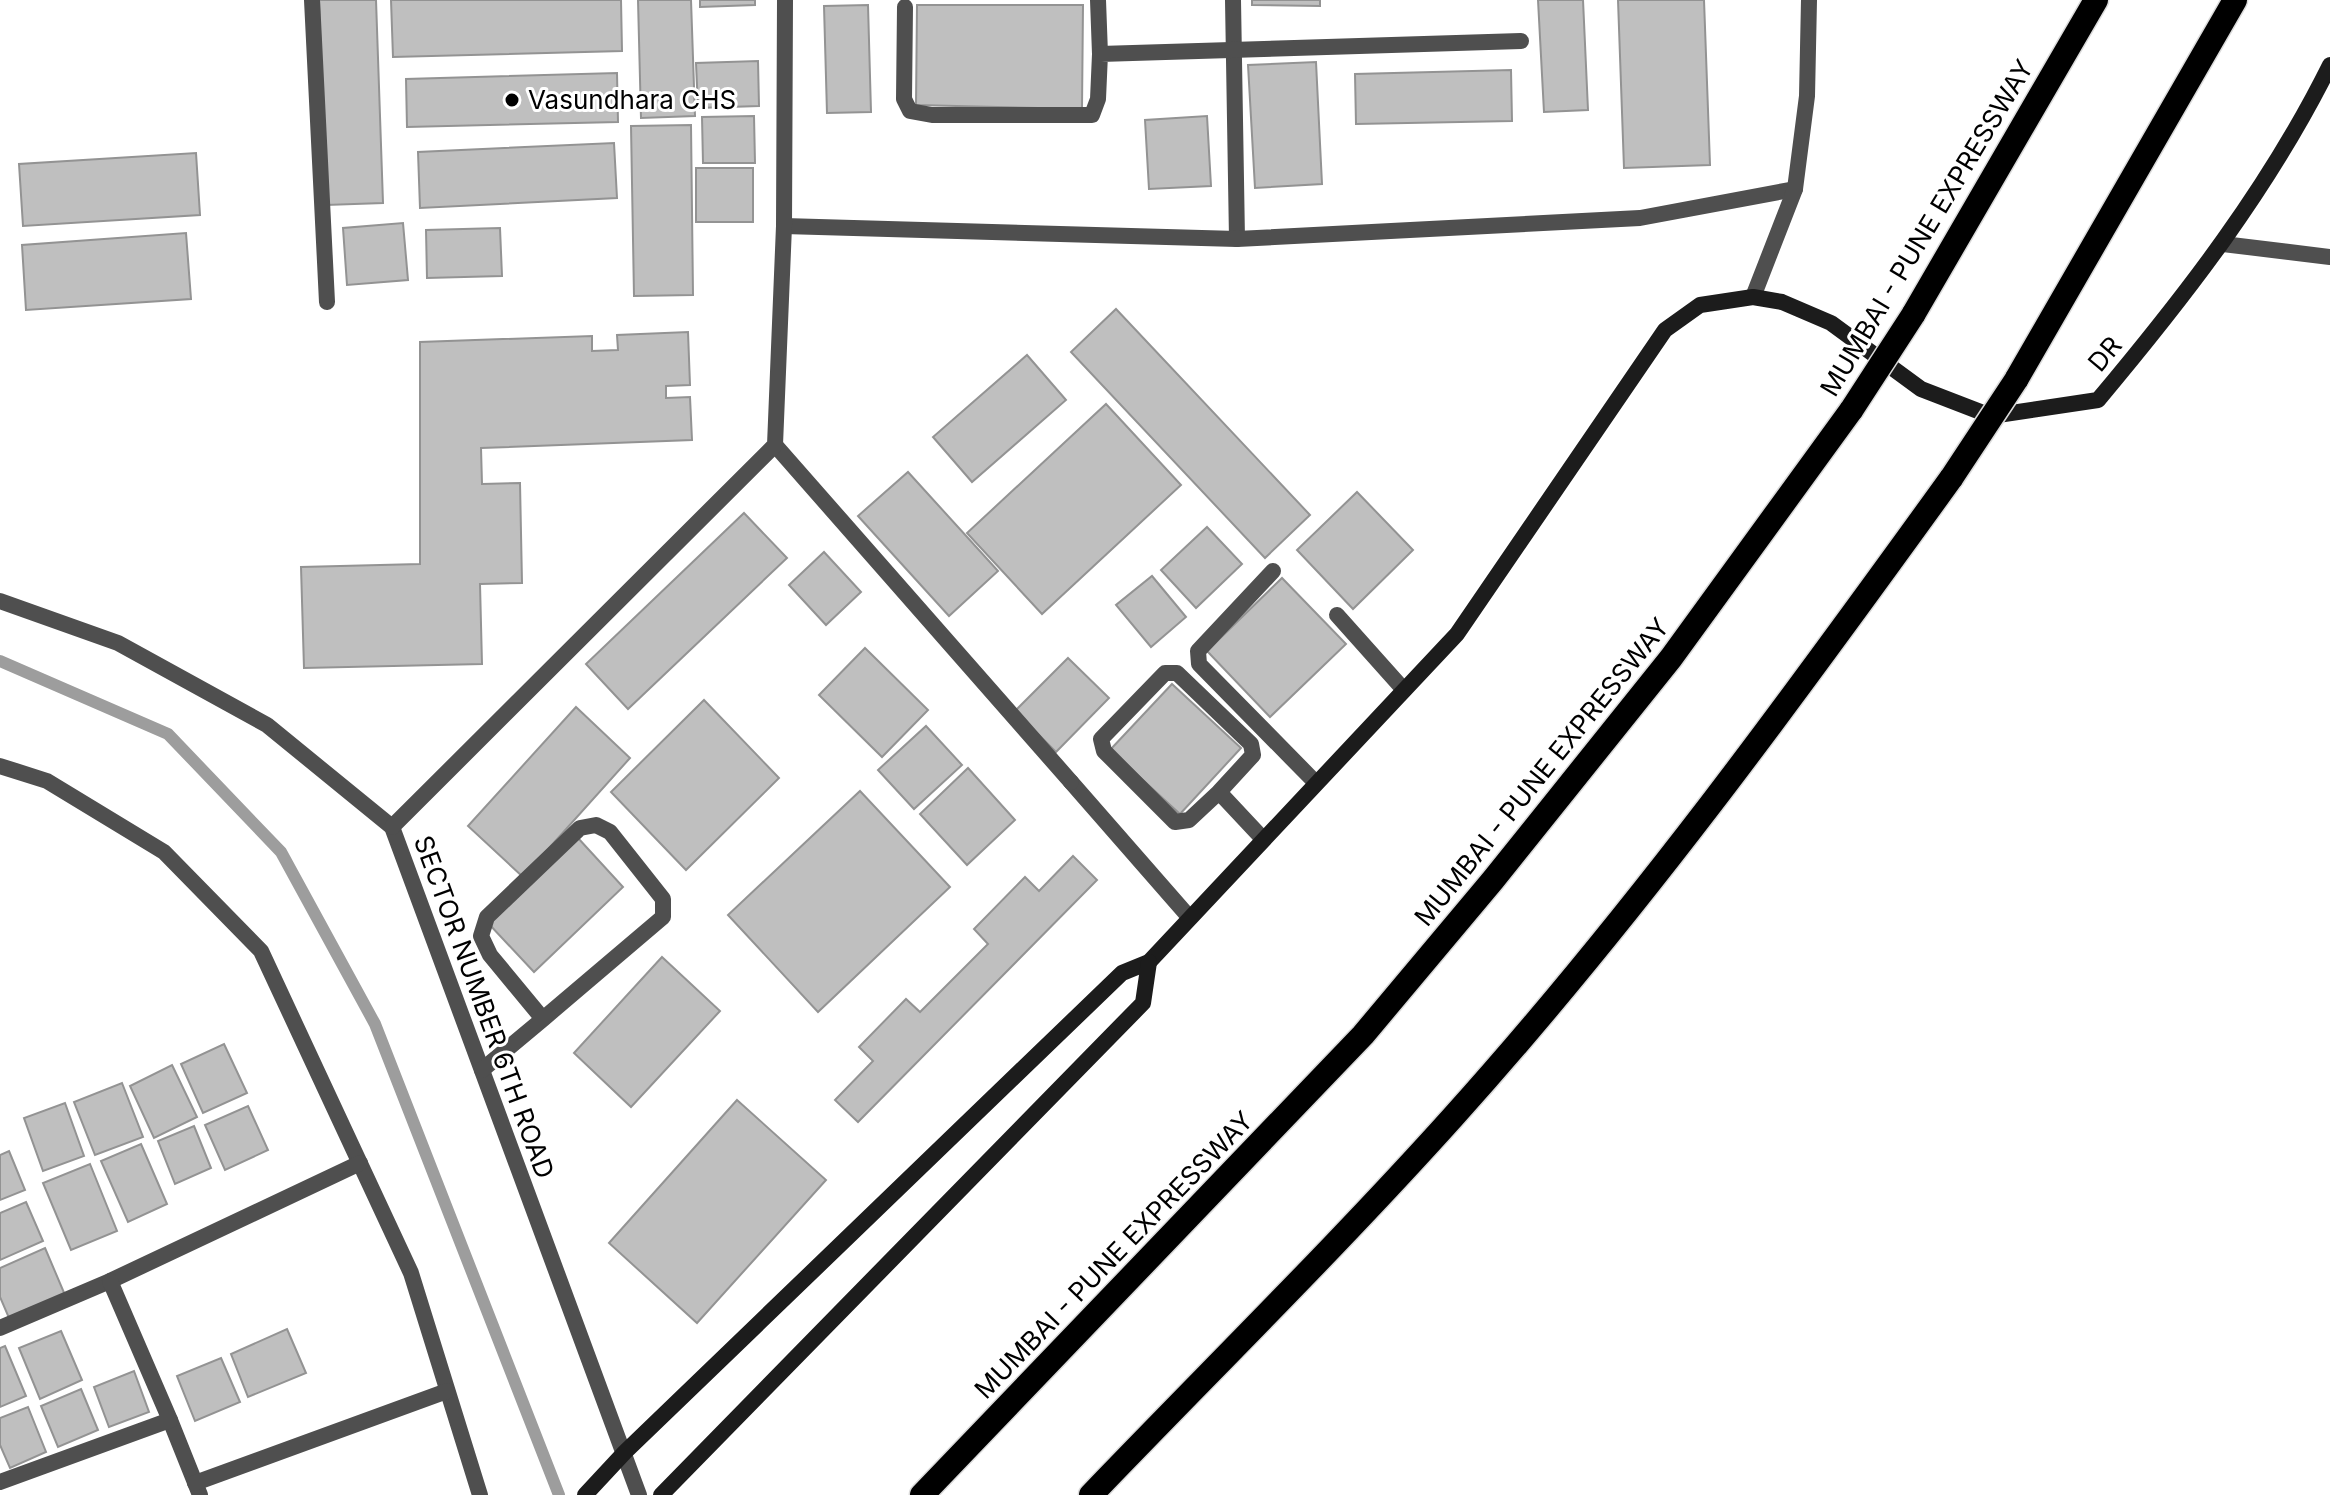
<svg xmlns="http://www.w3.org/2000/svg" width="2330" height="1495" font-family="Inter,sans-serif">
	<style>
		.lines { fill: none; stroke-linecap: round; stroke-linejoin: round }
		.stream { stroke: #9d9d9d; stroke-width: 12 }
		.building { fill: #bfbfbf; stroke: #939393; stroke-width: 2 }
		.motorway-casing { stroke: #dbdbdb; stroke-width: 27 }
		.pedestrian { stroke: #4f4f4f; stroke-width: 16 }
		.minor { stroke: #4f4f4f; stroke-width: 16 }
		.tertiary { stroke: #4f4f4f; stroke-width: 16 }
		.secondary { stroke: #1c1c1c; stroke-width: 16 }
		.motorway { stroke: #000; stroke-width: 24 }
		.motorway-bridge-casing { stroke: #dbdbdb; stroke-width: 27; stroke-linecap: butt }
		.motorway-bridge { stroke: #000; stroke-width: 24 }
		.poi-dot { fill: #000; stroke: #fff; stroke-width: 3 }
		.labels { text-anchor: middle; stroke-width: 6; stroke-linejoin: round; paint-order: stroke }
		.poi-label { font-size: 26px; fill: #000; stroke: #fff; text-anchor: start }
		.street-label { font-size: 26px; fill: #000; stroke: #fff }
	</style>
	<rect width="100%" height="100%" fill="#fff"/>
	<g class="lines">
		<path class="stream" d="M0 661 168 734 281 852 375 1024 559 1495"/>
	</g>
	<g class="building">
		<path d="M319 0H376L383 203 326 205Z"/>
		<path d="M391 0H621L622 51 393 57Z"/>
		<path d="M638 0H691L695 116 641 118Z"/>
		<path d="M700 0H755V5L700 7Z"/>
		<path d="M1252 0H1320V6L1252 5Z"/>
		<path d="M1538 0H1583L1588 110 1544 112Z"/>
		<path d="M1618 0H1704L1710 165 1624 168Z"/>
		<path d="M868 5 871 112 827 113 824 6Z"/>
		<path d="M917 5H1083L1082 109 916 105Z"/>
		<path d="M758 61 759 106 698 108 696 63Z"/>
		<path d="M1316 62 1322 184 1255 188 1248 65Z"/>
		<path d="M1511 70 1512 121 1356 124 1355 74Z"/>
		<path d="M617 73 618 122 407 127 406 79Z"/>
		<path d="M754 116 755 163H703L702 117Z"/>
		<path d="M1207 116 1211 186 1149 189 1145 120Z"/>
		<path d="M691 125 693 295 634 296 631 126Z"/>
		<path d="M614 143 617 198 420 208 418 152Z"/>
		<path d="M196 153 200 215 23 226 19 164Z"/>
		<rect x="696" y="168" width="57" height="54"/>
		<path d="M403 223 408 280 347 285 343 228Z"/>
		<path d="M500 228 502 276 427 278 426 230Z"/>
		<path d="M186 233 191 299 26 310 22 245Z"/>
		<path d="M1116 309 1310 515 1265 558 1071 352Z"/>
		<path d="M688 332 690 385 666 386V398L690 397 692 440 481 448 482 484 520 483 522 583 480 584 482 664 304 668 301 567 420 564V342L592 336V351L618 350 617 335Z"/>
		<path d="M1027 355 1066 400 972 482 933 437Z"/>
		<path d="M1106 404 1181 485 1042 614 967 533Z"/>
		<path d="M908 472 998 571 949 616 858 516Z"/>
		<path d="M1357 492 1413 550 1353 609 1297 550Z"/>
		<path d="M744 513 787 558 628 709 586 664Z"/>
		<path d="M1207 527 1242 564 1196 608 1161 570Z"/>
		<path d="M824 552 861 592 826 625 789 585Z"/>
		<path d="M1152 576 1186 617 1151 647 1116 605Z"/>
		<path d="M1282 578 1346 644 1270 717 1207 651Z"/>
		<path d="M865 648 928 710 882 757 819 695Z"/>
		<path d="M1068 658 1109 698 1056 752 1015 711Z"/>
		<path d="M1172 684 1241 748 1180 814 1110 750Z"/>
		<path d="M704 700 779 778 686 870 611 792Z"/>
		<path d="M576 707 630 758 523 877 468 826Z"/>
		<path d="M926 726 962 765 914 809 878 770Z"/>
		<path d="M968 768 1015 820 967 865 920 814Z"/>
		<path d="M860 791 950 887 818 1012 728 915Z"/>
		<path d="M578 838 623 887 534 972 488 923Z"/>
		<path d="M1073 856 1097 880 858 1122 835 1100 873 1061 859 1047 906 999 920 1012 988 944 974 929 1025 877 1039 891Z"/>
		<path d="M662 957 720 1011 631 1107 574 1053Z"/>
		<path d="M224 1044 247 1093 203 1113 181 1064Z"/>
		<path d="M172 1065 197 1117 154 1138 130 1086Z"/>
		<path d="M122 1083 143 1137 95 1155 74 1102Z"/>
		<path d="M737 1100 826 1180 697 1323 609 1243Z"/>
		<path d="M65 1103 84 1156 43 1171 24 1118Z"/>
		<path d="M248 1106 268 1150 225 1170 205 1125Z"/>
		<path d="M194 1126 211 1168 175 1184 158 1141Z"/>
		<path d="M141 1144 167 1204 128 1222 101 1161Z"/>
		<path d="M9 1151 25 1190 0 1200V1155Z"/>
		<path d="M90 1164 117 1231 71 1250 43 1183Z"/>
		<path d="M26 1202 43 1241 0 1260V1213Z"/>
		<path d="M45 1248 65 1295 9 1318 0 1297V1268Z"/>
		<path d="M287 1329 306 1373 248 1397 231 1354Z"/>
		<path d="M61 1331 82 1380 40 1399 19 1348Z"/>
		<path d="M5 1346 26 1396 0 1407V1348Z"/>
		<path d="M221 1358 240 1402 195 1421 177 1376Z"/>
		<path d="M134 1371 149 1412 109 1427 94 1387Z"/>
		<path d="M81 1389 98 1430 58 1447 41 1406Z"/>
		<path d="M28 1407 46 1452 10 1468 0 1445V1418Z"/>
	</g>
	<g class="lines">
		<g class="motorway-casing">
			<g id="motorway">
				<path d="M1913 315 2096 0"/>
				<path d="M2016 380 2235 0"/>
				<path d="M922 1495 1363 1035 1493 880 1671 658 1852 409"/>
				<path d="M1091 1495C1212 1369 1337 1246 1453 1117 1634 916 1794 696 1952 477"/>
			</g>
		</g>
		<path class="pedestrian" d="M1071 782 1189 917"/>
		<g class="minor">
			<path d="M312 0 327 302"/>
			<path d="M1098 0 1100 54"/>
			<path d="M1233 0 1237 239"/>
			<path d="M905 7 904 99 910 111 932 115H1092L1098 99 1100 54 1521 41"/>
			<path d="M784 226 1237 239 1640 218 1795 189"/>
			<path d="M2223 244 2330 257"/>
			<path d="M775 445 1071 782"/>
			<path d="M1273 571 1198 651 1199 664 1316 783"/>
			<path d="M0 601 118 643 267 725 392 827 639 1495"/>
			<path d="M1337 615 1404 690"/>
			<path d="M0 766 47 781 164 852 261 951 411 1273 480 1495"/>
			<path d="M1219 792 1253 755 1251 744 1177 673H1165L1101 739 1104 751 1175 822 1189 820 1219 792 1263 839"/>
			<path d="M392 827 775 445 784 226 785 0"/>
			<path d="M482 1070 543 1019 663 917V899L610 832 596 825 580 828 487 917 481 936 490 955 543 1019"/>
			<path d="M0 1328 110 1281 360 1163"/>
			<path d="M170 1420 200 1495"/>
			<path d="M0 1482 170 1420 110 1281"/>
			<path d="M195 1483 447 1391"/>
		</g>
		<path class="tertiary" d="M1753 297 1795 189 1807 96 1809 0"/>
		<g class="secondary">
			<path d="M585 1495 625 1452 1122 973 1149 962 1457 634 1665 330 1700 305 1753 297 1782 302 1831 323 1921 389 1991 416 2098 400C2186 295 2269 188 2330 65"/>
			<path d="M661 1495 1143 1003 1149 962"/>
		</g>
		<use href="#motorway" class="motorway"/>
		<g class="motorway-bridge-casing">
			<g id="motorway-bridge">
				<path d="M1852 409 1913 315"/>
				<path d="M1952 477 2016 380"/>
			</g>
		</g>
		<use href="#motorway-bridge" class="motorway-bridge"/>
	</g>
	<circle class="poi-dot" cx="512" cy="100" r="8"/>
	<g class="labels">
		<g class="poi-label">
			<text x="528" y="109">Vasundhara CHS</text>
		</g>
		<g class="street-label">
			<text transform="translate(1927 228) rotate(-59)" y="9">MUMBAI - PUNE EXPRESSWAY</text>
			<text transform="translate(2105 354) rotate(-50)" y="9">DR</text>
			<text transform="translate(1542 772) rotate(-51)" y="9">MUMBAI - PUNE EXPRESSWAY</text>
			<text transform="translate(484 1007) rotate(70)" y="9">SECTOR NUMBER 6TH ROAD</text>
			<text transform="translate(1114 1255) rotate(-46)" y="9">MUMBAI - PUNE EXPRESSWAY</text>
		</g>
	</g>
</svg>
